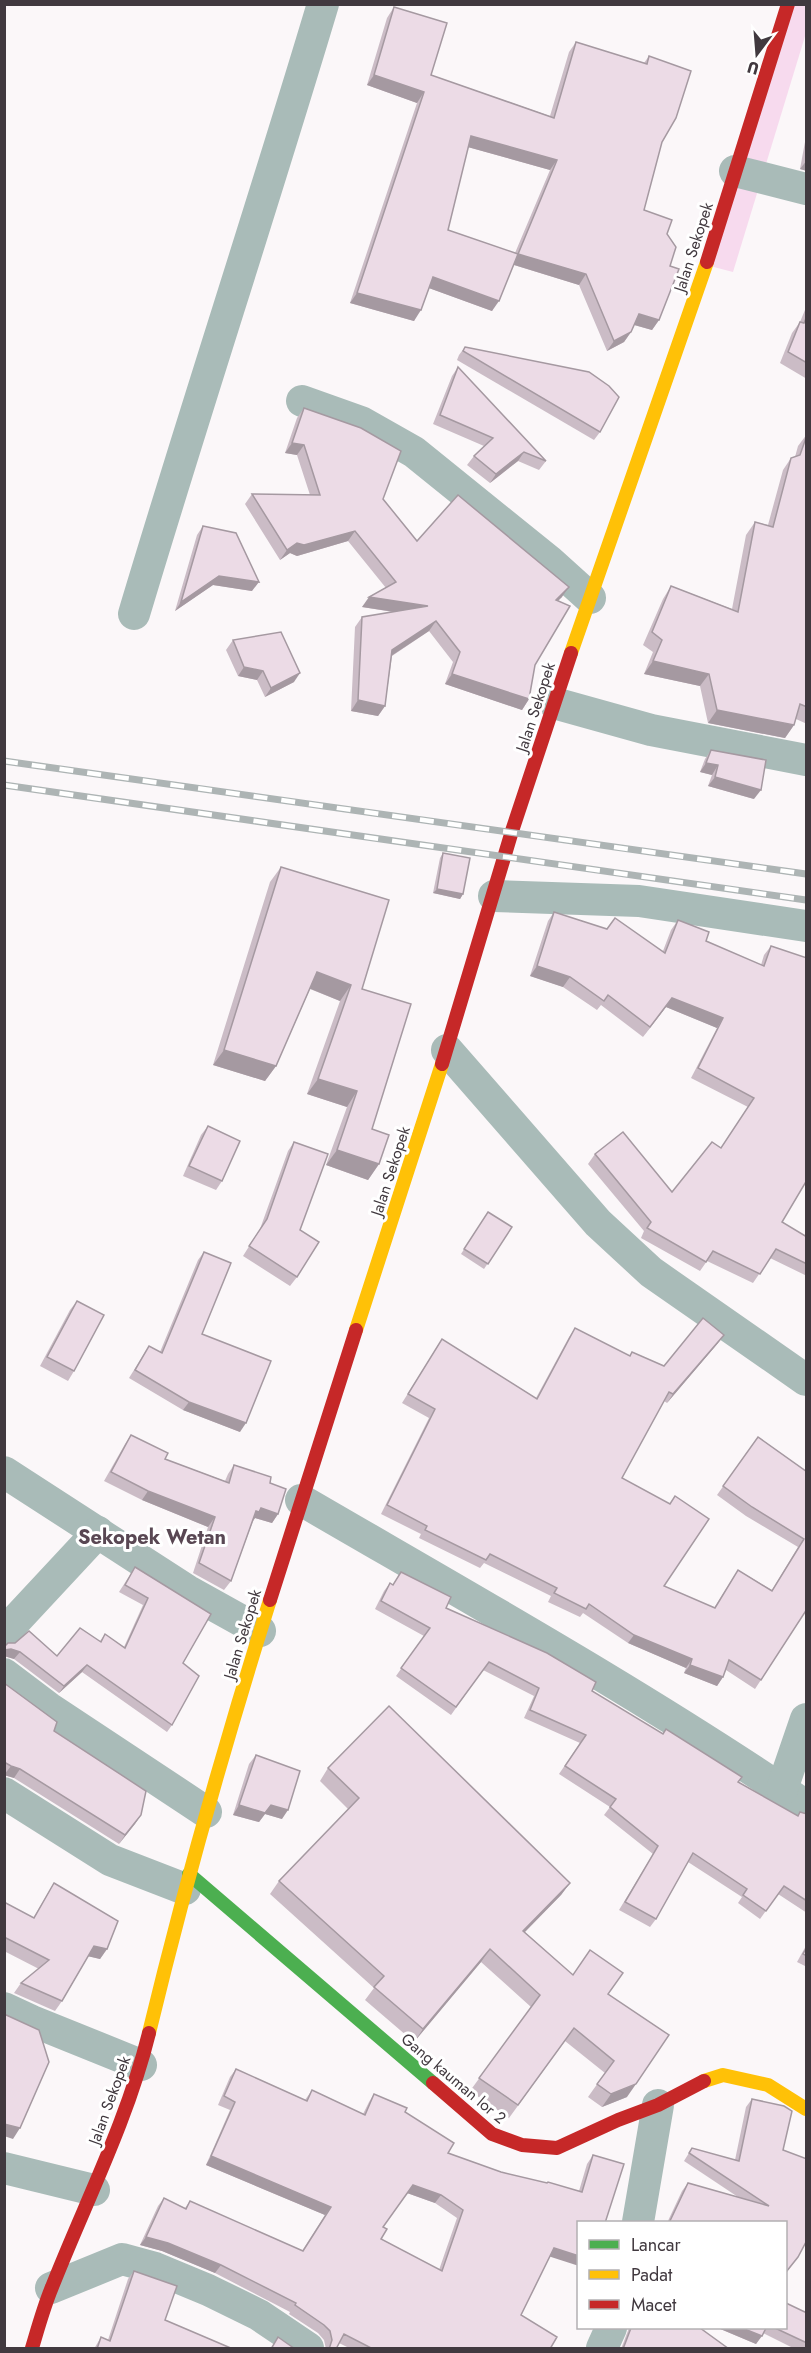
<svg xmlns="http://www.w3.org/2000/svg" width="811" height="2353" font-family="Jost,sans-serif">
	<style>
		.green { fill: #f7daee }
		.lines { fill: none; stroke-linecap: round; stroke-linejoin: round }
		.street { stroke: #a9bbb8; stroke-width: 32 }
		.fast { stroke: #4caf50; stroke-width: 14 }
		.slow { stroke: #ffc107; stroke-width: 14 }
		.jam { stroke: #c62828; stroke-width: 14 }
		.rail-casing { stroke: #adb4b4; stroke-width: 7 }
		.rail { stroke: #fff; stroke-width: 4.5; stroke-dasharray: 14; stroke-linecap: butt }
		.wall { fill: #cbbcc6; fill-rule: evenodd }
		.shaded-wall { fill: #a599a1 }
		.building { fill: #ecdbe6; stroke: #a599a1; stroke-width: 1.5; fill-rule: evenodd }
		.labels { text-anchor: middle; stroke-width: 6; stroke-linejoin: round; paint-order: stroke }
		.street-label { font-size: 16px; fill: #41393f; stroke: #fff }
		.quarter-label { font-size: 20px; font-weight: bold; fill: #594753; stroke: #fff }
	</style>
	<rect width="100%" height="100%" fill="#fbf7f9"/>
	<path class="green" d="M788 5H806V33L733 272 706 265Z"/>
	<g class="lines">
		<g class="street">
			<path d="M735 171 806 189"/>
			<path d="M302 401 361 422 414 452 549 561 590 598"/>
			<path d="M134 614C195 410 262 208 323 4"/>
			<path d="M554 703 651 730 806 760"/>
			<path d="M494 896 639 901 806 926"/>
			<path d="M447 1050 598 1223 651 1272 806 1380"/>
			<path d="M4 1472 188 1591 260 1631"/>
			<path d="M301 1500C471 1599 643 1695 806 1806"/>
			<path d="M4 1633 98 1532"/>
			<path d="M4 1674 49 1708 206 1812"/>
			<path d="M782 1789 806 1719"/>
			<path d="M4 1793 110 1860 185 1889"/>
			<path d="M4 2008 32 2021 141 2065"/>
			<path d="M4 2168 94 2190"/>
			<path d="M638 2222 658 2105"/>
			<path d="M51 2288 122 2259 155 2268 208 2290 259 2315 308 2348"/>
			<path d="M602 2348 611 2328"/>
		</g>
		<path class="fast" d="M189 1874 433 2083"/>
		<g class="slow">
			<path d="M571 653 707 262"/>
			<path d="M356 1330 442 1064"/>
			<path d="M149 2033C184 1888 225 1743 270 1600"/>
			<path d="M704 2081 723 2075 768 2085 806 2109"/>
		</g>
		<g class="jam">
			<path d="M707 262 788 4"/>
			<path d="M442 1064 512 831 571 653"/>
			<path d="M270 1600 356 1330"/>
			<path d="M433 2083 492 2134 522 2145 557 2148 618 2120 658 2105 704 2081"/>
			<path d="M32 2348C38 2328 44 2306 52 2287 85 2203 127 2122 149 2033"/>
		</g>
		<g class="rail-casing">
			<g id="rail">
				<path d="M4 761 806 874"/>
				<path d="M4 785 806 900"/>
			</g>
		</g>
		<use href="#rail" class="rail"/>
	</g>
	<g class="wall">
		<path d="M394 7 431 75 550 116 569 52 576 42 644 63 649 56 662 142 644 210 667 234 670 266 659 320 652 330 634 325 631 332 624 342 607 351 579 285 514 265 492 311 429 288 414 321 350 303 417 103 367 85 387 18ZM468 147 550 170 515 253 448 230Z"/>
		<path d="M807 131V171L800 169Z"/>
		<path d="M807 305V379L780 363 792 333 800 322Z"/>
		<path d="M465 347 600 432 594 440 457 360 459 355Z"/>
		<path d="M458 367 546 461 539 470 518 461 490 483 467 465 474 456 484 446 433 424 452 376Z"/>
		<path d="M304 408 383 499 417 541 562 597 558 600 535 665 529 699 522 710 445 684 453 662 429 631 392 656 385 706 378 716 351 711 355 627 362 617 393 612 362 607 386 588 348 541 297 556 290 553 280 560 245 504 252 494 310 495 297 455 285 453 297 418Z"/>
		<path d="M807 434V724L796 719 794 725 785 738 708 723 700 686 644 674 653 652 643 645 663 599 671 586 732 609 746 535 755 522 768 525 783 470 791 458 795 457 798 446Z"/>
		<path d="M203 526 252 591 213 585 175 611 197 535Z"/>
		<path d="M233 640 294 682 265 697 257 680 238 676 226 650Z"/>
		<path d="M711 750 754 799 708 786 712 775 700 772 705 759Z"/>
		<path d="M443 853 463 894 460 899 433 893 440 858Z"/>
		<path d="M281 867 362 989 372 1129 379 1164 368 1180 326 1165 347 1107 307 1094 340 1001 310 989 276 1066 265 1081 213 1065 270 882Z"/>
		<path d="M554 912 663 951 671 930 678 920 706 941 761 965 764 955 771 946 782 1222 807 1237V1276L770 1258 753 1283 707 1261 700 1271 641 1238 644 1231 588 1164 595 1154 672 1192 721 1148 748 1107 691 1078 717 1028 666 1007 643 1037 601 1005 597 1010 563 987 530 976 548 921Z"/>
		<path d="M208 1126 222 1181 216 1190 183 1176 201 1135Z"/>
		<path d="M294 1142 300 1230 297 1277 290 1286 243 1256 260 1229 288 1151Z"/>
		<path d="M488 1212 512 1227 484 1269 461 1254Z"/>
		<path d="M204 1252 202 1334 240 1432 183 1410 129 1378 149 1346 160 1352 198 1260Z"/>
		<path d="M77 1301 74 1371 68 1381 40 1366 70 1310Z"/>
		<path d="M575 1328 629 1356 632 1352 664 1366 718 1343 667 1403 664 1401 622 1478 664 1586 714 1608 738 1570 772 1590 798 1547 746 1516 717 1495 758 1437 807 1472V1609L755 1689 726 1670 723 1677 717 1686 684 1673 686 1668 628 1643 583 1613 580 1617 548 1602 551 1596 484 1563 480 1568 419 1538 421 1534 381 1514 429 1418 402 1403 442 1339 536 1398 569 1337Z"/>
		<path d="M131 1435 165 1459 225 1481 228 1474 234 1465 270 1483 278 1514 272 1523 255 1518 253 1521 231 1581 224 1590 193 1573 208 1527 142 1500 104 1481 125 1444Z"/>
		<path d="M135 1567 183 1663 172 1725 167 1732 82 1672 59 1693 14 1659 4 1656V1647L57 1656 100 1641 105 1634 124 1647 143 1605 119 1592Z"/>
		<path d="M401 1572 446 1608 592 1691 738 1782 798 1816 807 1814V1913L778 1894 760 1919 738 1903 742 1897 688 1862 656 1919 650 1927 619 1910 653 1854 604 1815 610 1807 559 1774 580 1743 524 1718 534 1696 483 1670 451 1715 396 1676 424 1636 375 1609 384 1591 390 1583 393 1585Z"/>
		<path d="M4 1683 141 1815 119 1844 14 1778 4 1775Z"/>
		<path d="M256 1755 282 1819 265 1814 259 1822 233 1815 249 1764Z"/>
		<path d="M328 1768 570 1883 561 1895 525 1932 573 1975 608 1994 627 2097 602 2107 588 2097 605 2073 565 2041 509 2118 470 2091 531 2007 481 1962 414 2042 365 2000 374 1988 270 1894 279 1881 348 1809 320 1781Z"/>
		<path d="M54 1883 107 1949 100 1959 88 1956 62 2001 55 2011 14 1993 21 1983 39 1969 4 1951V1902L33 1918Z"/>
		<path d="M807 1944V1967L797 1962Z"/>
		<path d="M236 2069 305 2100 312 2090 363 2114 369 2102 374 2094 405 2112 448 2153 501 2172 579 2191 587 2164 593 2155 624 2164 549 2257 521 2315 550 2349H351L339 2343 336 2349H326L324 2340 318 2333 289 2314 290 2312 215 2273 162 2251 140 2245 158 2206 164 2198 185 2208 190 2201 302 2251 325 2215 206 2165 230 2110 218 2105 230 2077ZM407 2193 435 2203 457 2218 439 2270 381 2239 383 2227Z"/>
		<path d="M752 2099 783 2150 798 2257 786 2273V2223H667L682 2191 688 2183 738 2197 684 2161 692 2148 735 2160 746 2107Z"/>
		<path d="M134 2271 165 2320 233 2349H94L101 2337 108 2340 128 2279Z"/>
		<path d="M807 2313V2349H795L763 2333 756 2344 718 2328H786Z"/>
		<path d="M629 2328H700L729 2349H621Z"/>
	</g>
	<g class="shaded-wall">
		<path d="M374 75 424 92 417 103 367 85Z"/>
		<path d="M471 136 557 160 550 170 464 146Z"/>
		<path d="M807 160V171L800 169Z"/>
		<path d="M518 254 586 274 579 285 511 264Z"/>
		<path d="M433 277 499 301 492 311 426 287Z"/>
		<path d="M357 293 421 310 414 321 350 303Z"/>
		<path d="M639 314 659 320 652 330 631 324Z"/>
		<path d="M631 332 624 342 607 351 614 341Z"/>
		<path d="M292 443 304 445 297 455 285 453Z"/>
		<path d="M524 452 518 461 490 483 496 474Z"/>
		<path d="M355 531 348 541 297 556 290 553 280 560 287 550 297 543Z"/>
		<path d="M219 576 259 582 252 591 213 585 175 611 181 602Z"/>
		<path d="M569 587 562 597 549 610 556 600Z"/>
		<path d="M369 597 428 606 421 616 362 607Z"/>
		<path d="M436 621 429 631 385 660 392 650Z"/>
		<path d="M653 661 709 674 700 686 644 674Z"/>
		<path d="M244 667 263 671 257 680 238 676Z"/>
		<path d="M300 673 294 682 265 697 271 688Z"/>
		<path d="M452 674 529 699 522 710 445 684Z"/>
		<path d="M358 700 385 706 378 716 351 711Z"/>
		<path d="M717 710 794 725 785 738 708 723Z"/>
		<path d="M706 763 718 765 712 775 700 772Z"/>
		<path d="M715 777 761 790 754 799 708 786Z"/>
		<path d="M437 889 463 894 460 899 433 893Z"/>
		<path d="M537 966 570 977 563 987 530 976Z"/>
		<path d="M317 972 351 985 340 1001 306 987Z"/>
		<path d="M672 998 723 1018 717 1028 666 1007 643 1037Z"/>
		<path d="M224 1050 276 1066 265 1081 213 1065Z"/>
		<path d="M318 1079 357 1091 347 1107 307 1094Z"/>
		<path d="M337 1150 379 1164 368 1180 326 1165Z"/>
		<path d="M724 1335 718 1343 667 1403 673 1394Z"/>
		<path d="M189 1402 246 1423 240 1432 183 1410Z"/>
		<path d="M148 1491 215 1517 208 1527 142 1500Z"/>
		<path d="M261 1508 278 1514 272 1523 255 1518 253 1521 256 1511Z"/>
		<path d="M634 1635 692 1659 686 1668 628 1643Z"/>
		<path d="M11 1649 20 1652 14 1659 4 1656V1650Z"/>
		<path d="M87 1665 82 1672 59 1693 64 1686Z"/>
		<path d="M690 1665 723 1677 717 1686 684 1673Z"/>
		<path d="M11 1766 20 1769 14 1778 4 1775Z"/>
		<path d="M239 1805H271L288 1810 282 1819 265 1814 259 1822 233 1815Z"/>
		<path d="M141 1815 135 1824 119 1844 125 1835Z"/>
		<path d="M570 1883 561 1895 514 1943 523 1931Z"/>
		<path d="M94 1946 107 1949 100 1959 87 1956Z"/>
		<path d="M490 1949 481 1962 414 2042 423 2029Z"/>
		<path d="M636 2084 627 2097 602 2107 611 2094Z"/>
		<path d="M4 2124 20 2128 13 2139 4 2136Z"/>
		<path d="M211 2156 331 2207 325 2215 206 2165Z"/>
		<path d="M413 2185 441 2195 435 2203 407 2193Z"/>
		<path d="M146 2237 168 2243 221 2265 215 2273 162 2251 140 2245Z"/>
		<path d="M554 2248 579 2256V2266L548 2256Z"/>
		<path d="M718 2328H742L762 2336 756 2344Z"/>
	</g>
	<g class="building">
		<path d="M394 7 447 23 431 75 554 118 576 42 647 64 649 56 691 71 676 118 662 142 644 210 672 220 667 234 676 247 670 266 679 269 659 320 639 314 631 332 614 341 586 274 518 254 499 301 433 277 421 310 357 293 424 92 374 75ZM471 136 557 160 518 254 448 230Z"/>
		<path d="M807 316V363L788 352 800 322 804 323Z"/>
		<path d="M465 347 589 372 609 386 619 397 600 432 463 351Z"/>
		<path d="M458 367 546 461 524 452 496 474 474 456 493 438 440 415Z"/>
		<path d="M304 408 361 428 401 451 383 499 417 541 458 495 569 587 556 600 570 606 535 665 529 699 452 674 460 652 436 621 392 650 385 706 358 700 362 617 428 606 369 597 396 582 355 531 304 545 297 543 287 550 252 494 320 495 304 445 292 443Z"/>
		<path d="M807 435V707L800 704 794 725 717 710 709 674 653 661 662 640 652 632 671 586 738 612 755 522 773 527 791 458 800 455Z"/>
		<path d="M203 526 236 533 259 582 219 576 181 602Z"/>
		<path d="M281 632 300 673 271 688 263 671 244 667 233 640Z"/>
		<path d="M711 750 766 760 761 790 715 777 718 765 706 763Z"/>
		<path d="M443 853 470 858 463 894 437 889Z"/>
		<path d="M281 867 389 900 362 989 411 1004 372 1129 389 1135 379 1164 337 1150 357 1091 318 1079 351 985 317 972 276 1066 224 1050Z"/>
		<path d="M554 912 607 929 615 918 665 953 678 920 709 932 706 941 764 966 771 946 807 958V1180L782 1222 807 1237V1264L776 1249 760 1274 713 1251 706 1262 647 1228 651 1222 595 1154 623 1132 672 1192 712 1142 721 1148 754 1098 698 1068 723 1018 672 998 650 1027 608 995 604 1001 570 977 537 966Z"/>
		<path d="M208 1126 240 1141 222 1181 189 1166Z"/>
		<path d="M294 1142 328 1154 300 1230 319 1242 297 1277 249 1246 267 1219Z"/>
		<path d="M488 1212 512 1227 488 1264 464 1249Z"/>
		<path d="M204 1252 231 1263 202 1334 271 1361 246 1423 189 1402 135 1370 149 1346 162 1353Z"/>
		<path d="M77 1301 104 1315 74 1371 47 1357Z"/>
		<path d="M703 1318 724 1335 673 1394 669 1392 622 1478 670 1504 675 1496 709 1519 664 1586 715 1608 738 1570 772 1591 804 1539 752 1507 723 1486 758 1437 807 1472V1609L761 1680 729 1660 723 1677 690 1665 692 1659 634 1635 589 1604 586 1609 554 1593 557 1588 490 1554 486 1560 425 1530 427 1526 387 1505 435 1409 408 1394 442 1339 537 1399 575 1328 630 1356 632 1352 664 1366Z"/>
		<path d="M131 1435 168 1453 165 1459 229 1483 234 1465 271 1477 270 1483 286 1489 278 1514 261 1508 259 1512 256 1511 231 1581 199 1563 215 1517 148 1491 111 1472Z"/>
		<path d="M135 1567 211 1614 183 1663 199 1676 172 1725 87 1665 64 1686 20 1652 11 1649 4 1650V1647L8 1643H15L29 1631 57 1656 80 1628 101 1642 105 1634 125 1648 148 1598 125 1585Z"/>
		<path d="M401 1572 451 1597 446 1608 547 1653 596 1682 592 1691 663 1734 666 1729 742 1777 738 1782 798 1816 800 1812 807 1814V1901L784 1886 766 1911 743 1895 747 1889 693 1853 656 1919 625 1902 658 1846 610 1807 616 1799 565 1766 586 1735 530 1710 539 1688 489 1662 456 1707 401 1668 430 1628 381 1601 390 1583 393 1585Z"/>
		<path d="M4 1683 57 1722 54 1731 146 1791 141 1815 125 1835 20 1769 11 1766 4 1762Z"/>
		<path d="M389 1706 570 1883 523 1931 573 1975 590 1950 623 1973 608 1994 669 2035 636 2084 611 2094 597 2084 614 2061 574 2028 518 2105 479 2078 540 1995 490 1949 423 2029 374 1987 384 1976 279 1881 359 1798 328 1768Z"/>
		<path d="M256 1755 300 1771 288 1810 271 1805 265 1813 239 1805Z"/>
		<path d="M54 1883 118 1921 107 1949 94 1946 62 2001 21 1983 49 1960 4 1937V1902L34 1918Z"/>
		<path d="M807 1947V1956L803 1954Z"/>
		<path d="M4 2014 39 2030 49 2062 20 2128 4 2124Z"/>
		<path d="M236 2069 307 2101 312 2090 365 2115 374 2094 407 2108 405 2112 454 2143 448 2153 501 2172 547 2183 548 2182 582 2192 593 2155 624 2164 605 2223H579V2256L554 2248 521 2315 557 2337 550 2349H373L344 2334 336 2349H329L332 2340 330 2331 324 2325 295 2305 296 2303 221 2265 168 2243 146 2237 164 2198 186 2209 190 2201 303 2251 331 2207 211 2156 235 2102 224 2096ZM413 2185 441 2195 463 2210 442 2271 381 2239 387 2229 383 2227Z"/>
		<path d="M752 2099 784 2106 792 2111 783 2150 807 2159V2240L798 2257 786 2272V2223H669L688 2183 769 2206 689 2153 692 2148 739 2161Z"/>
		<path d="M134 2271 177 2286 165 2320 233 2349H97L101 2337 110 2341Z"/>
		<path d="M786 2303 807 2313V2343L775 2328H786Z"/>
		<path d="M631 2328H700L729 2349H623Z"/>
		<path d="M742 2328H766L762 2336Z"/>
		<path d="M278 2337 295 2349H271Z"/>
	</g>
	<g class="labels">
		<g class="street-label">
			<text transform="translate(693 247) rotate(-72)" y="6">Jalan Sekopek</text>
			<text transform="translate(535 707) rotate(-72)" y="6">Jalan Sekopek</text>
			<text transform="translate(390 1171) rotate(-72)" y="6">Jalan Sekopek</text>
			<text transform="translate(242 1634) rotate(-73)" y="6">Jalan Sekopek</text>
			<text transform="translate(454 2078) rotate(40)" y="6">Gang kauman lor 2</text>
			<text transform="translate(109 2100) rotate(-70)" y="6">Jalan Sekopek</text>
		</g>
		<g class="quarter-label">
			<text x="152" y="1544">Sekopek Wetan</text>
		</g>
	</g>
	<rect width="811" height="2353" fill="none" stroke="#41393f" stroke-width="12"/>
	<rect x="577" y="2221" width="210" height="108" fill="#ffffff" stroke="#b3b0b2" stroke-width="1.5"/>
	<rect x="589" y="2240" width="30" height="9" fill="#4caf50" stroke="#b3b0b2" stroke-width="1.5"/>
	<text x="631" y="2251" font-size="18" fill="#41393f">Lancar</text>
	<rect x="589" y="2270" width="30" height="9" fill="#ffc107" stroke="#b3b0b2" stroke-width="1.5"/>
	<text x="631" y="2281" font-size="18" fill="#41393f">Padat</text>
	<rect x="589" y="2300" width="30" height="9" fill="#c62828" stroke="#b3b0b2" stroke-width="1.5"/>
	<text x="631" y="2311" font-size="18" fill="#41393f">Macet</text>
	<g transform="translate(757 54) rotate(196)" stroke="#ffffff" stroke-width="4.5" paint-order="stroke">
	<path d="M0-4.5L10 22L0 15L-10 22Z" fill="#41393f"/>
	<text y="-9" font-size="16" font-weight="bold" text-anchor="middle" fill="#41393f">U</text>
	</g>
</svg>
